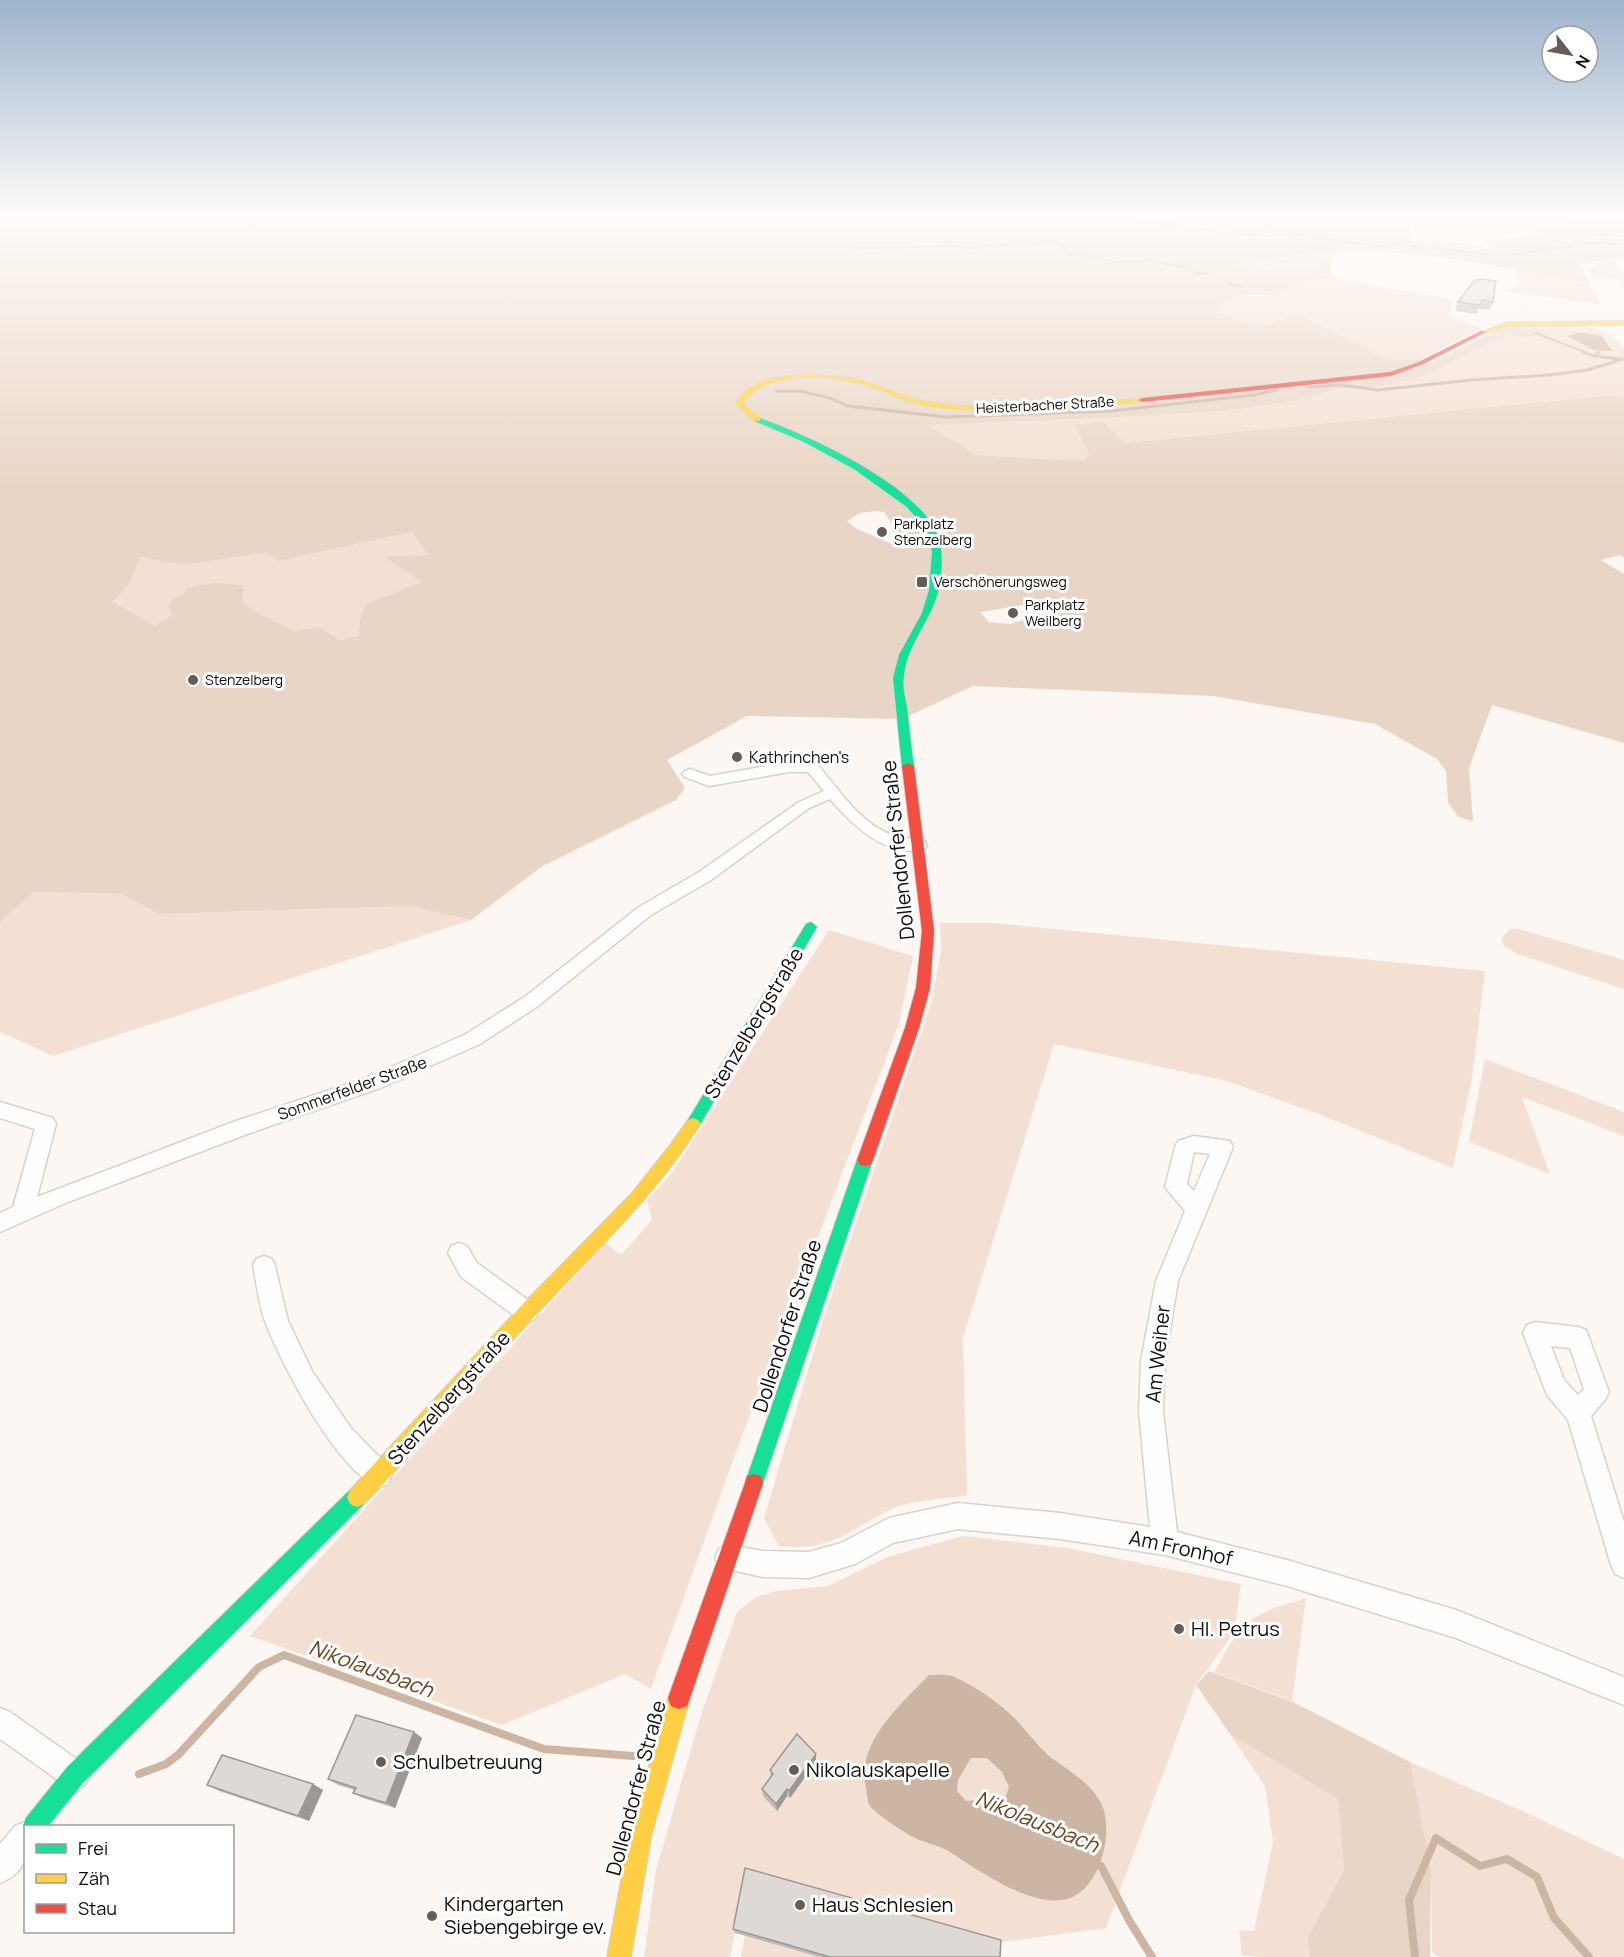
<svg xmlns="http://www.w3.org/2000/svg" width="1624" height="1957" font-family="Manrope,sans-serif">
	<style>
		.green { fill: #f3e0d2; fill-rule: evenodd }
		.forest { fill: #e9d5c5; fill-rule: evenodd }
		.water { fill: #cdb5a4; fill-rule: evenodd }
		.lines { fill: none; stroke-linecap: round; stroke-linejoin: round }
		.stream-far2 { stroke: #cdb5a4; stroke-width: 2 }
		.stream-far1 { stroke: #cdb5a4; stroke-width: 3 }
		.stream { stroke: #cdb5a4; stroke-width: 8 }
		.canal { fill: #cdb5a4; fill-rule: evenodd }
		.street-casing { stroke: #d7d2ce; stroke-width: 3 }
		.fast-casing { stroke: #d7d2ce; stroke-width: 2 }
		.slow-casing { stroke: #d7d2ce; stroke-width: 2 }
		.jam-casing { stroke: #d7d2ce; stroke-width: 2 }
		.street { fill: #fffefd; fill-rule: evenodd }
		.fast { fill: #16e098; fill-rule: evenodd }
		.slow { fill: #ffcf43; fill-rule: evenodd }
		.jam { fill: #f24e42; fill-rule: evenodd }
		.wall { fill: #bfbbb7 }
		.shaded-wall { fill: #9b9895 }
		.building { fill: #ded9d5; stroke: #9b9895; stroke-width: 1.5 }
		.poi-dot { fill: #635e5a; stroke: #fff; stroke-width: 2 }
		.labels { text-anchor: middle; stroke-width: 6; stroke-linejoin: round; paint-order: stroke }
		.far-street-label { font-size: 14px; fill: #100b08; stroke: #fff }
		.far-poi-label { font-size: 14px; fill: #100b08; stroke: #fff; text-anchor: start }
		.poi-label { font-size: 16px; fill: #100b08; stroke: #fff; text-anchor: start }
		.street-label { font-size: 16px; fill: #100b08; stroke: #fff }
		.near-street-label { font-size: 20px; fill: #100b08; stroke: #fff }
		.near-poi-label { font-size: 20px; fill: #100b08; stroke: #fff; text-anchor: start }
		.near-water-label { font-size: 21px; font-style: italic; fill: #6e421d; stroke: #fff }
	</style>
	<rect width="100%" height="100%" fill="#fcf7f2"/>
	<g class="green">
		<path d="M1317 253H1338L1334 261H1323L1318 271H1255L1234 266Z"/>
		<path d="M1615 260 1624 275V287L1619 280 1594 278 1589 270 1598 262Z"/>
		<path d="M1516 269 1590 283 1600 304 1506 292 1511 288 1523 284 1517 282Z"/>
		<path d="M1339 278 1342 280 1451 299 1453 301 1450 316 1482 328 1421 359 1387 360 1299 315 1258 327 1215 312 1226 301 1242 296H1269L1298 281Z"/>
		<path d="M1532 325C1567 324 1598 320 1624 347V398L1612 395 1124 443 1104 422 1074 426 1089 454 1085 461 976 455 928 424 1101 418 1226 411 1296 401 1338 388H1371L1442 367 1508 333 1520 338 1547 334ZM1580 332 1602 336 1613 348 1594 350 1567 336Z"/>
		<path d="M412 532 428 555 385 556 421 582 366 604 360 618 358 636 339 640 318 627 295 631 256 612 243 602 244 585 183 594 170 610 172 615 155 627 113 600 131 582 140 557 184 565 266 553 279 561Z"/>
		<path d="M34 892 122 894 158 914 411 906 471 920 53 1056 0 1032V922Z"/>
		<path d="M940 923H994L1485 971 1472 1078 1453 1168 1321 1115 1227 1081 1054 1044 963 1338 967 1495C947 1499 911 1500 894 1508 848 1529 835 1552 779 1546L764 1518 824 1317 932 1001 941 951Z"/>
		<path d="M1510 929H1519L1624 960V989L1518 954 1504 946 1501 939Z"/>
		<path d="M829 930 913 956 899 1024 740 1441 651 1689 625 1674 502 1725 250 1636 605 1243 621 1255 652 1220 647 1200 672 1173Z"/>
		<path d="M1485 1059 1624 1112V1136L1522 1097 1550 1174 1469 1142Z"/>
		<path d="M963 1536 1067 1548 1241 1584 1234 1632 1196 1685 1106 1928 996 1943 747 1874 730 1957H644L656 1870 700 1718 737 1612 756 1597 776 1591 828 1586 887 1557Z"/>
		<path d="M1306 1598 1292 1701 1214 1672C1224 1655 1234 1634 1249 1622 1264 1609 1288 1604 1306 1598Z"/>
		<path d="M1230 1734 1338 1799 1344 1870 1307 1939 1310 1957H1258L1242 1955 1239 1930 1254 1931 1273 1842 1265 1786Z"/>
		<path d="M1410 1762 1527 1813 1624 1859V1957H1439L1432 1952 1431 1868Z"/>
		<path d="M745 1936 819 1957H741Z"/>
	</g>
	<g class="forest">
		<path d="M0 213H1412L1408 224 1412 241 1465 243 1491 248 1486 242 1521 237 1532 229 1580 219H1624V257L1579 264 1590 283C1501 267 1409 246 1318 253 1291 255 1263 261 1236 266L1255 271H1318L1323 260 1334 261 1329 272 1339 278 1298 281C1277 306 1248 286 1226 302 1222 304 1219 309 1216 312L1258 327 1299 315 1387 360 1421 359 1433 362 1502 328 1532 325 1548 334 1520 338 1508 334 1442 367 1413 379 1371 388H1338L1296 401 1226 411 1101 418 929 425 976 455 1085 461 1089 454 1074 425 1104 422 1124 443 1612 395 1624 398V558L1620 555 1601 560 1624 574V743L1492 705 1469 768 1473 821 1458 817 1448 802 1446 771 1437 759 1375 724 1213 696 973 686 902 719 747 716 667 760 685 788 676 800 541 867 471 920 411 906 158 914 122 894 34 892 0 922ZM875 511 884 512 908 546 904 549 857 529 847 521 860 513ZM412 532 428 555 384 556 421 582 366 604 360 618 358 636 340 640 318 627 295 631 256 612 243 602 244 585 215 583 187 588 183 594 171 600 169 607 172 615 155 626 113 601 131 582 140 557 184 565 265 553 279 561ZM1037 603 1046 614 1010 624 989 622 980 612Z"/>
		<path d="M1209 1671 1293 1702 1410 1762 1431 1868 1430 1957H1310L1307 1939 1344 1870 1338 1799 1230 1734 1196 1685Z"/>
	</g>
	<g class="water">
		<path d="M1580 332 1602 336 1613 351 1594 350 1567 336Z"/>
		<path d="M929 1675C936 1675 945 1674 952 1676 971 1684 994 1699 1009 1713 1025 1727 1036 1746 1053 1759 1071 1772 1092 1784 1102 1805 1114 1833 1100 1890 1067 1899 1032 1908 980 1872 952 1853 938 1844 920 1843 906 1833 897 1827 876 1814 870 1806 867 1802 867 1793 866 1788 855 1743 901 1704 929 1675ZM971 1758H987L1002 1772 1009 1787 1004 1802 990 1808 978 1800 966 1801 957 1791 958 1780Z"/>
	</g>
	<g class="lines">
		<g class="stream-far2">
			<path d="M1136 213 1132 219 1134 220 1163 222 1176 227 1267 236 1292 234 1379 246H1389L1393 243 1485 254"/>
			<path d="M1549 232 1624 236"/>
			<path d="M855 248 954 246 975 248 982 245 1032 244 1051 241 1060 244 1066 252 1117 262 1151 261 1190 268"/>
			<path d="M1514 254 1579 245 1574 242 1624 244"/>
			<path d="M1535 333 1587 353"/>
			<path d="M1597 353 1600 351"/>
		</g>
		<g class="stream-far1">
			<path d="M1583 352 1594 356 1599 352"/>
			<path d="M1594 356 1619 359"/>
			<path d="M1309 387 1340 385 1378 390 1471 380 1550 375 1587 370 1624 359"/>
			<path d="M776 391H800L830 398 848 406 946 417 1111 411 1254 395 1276 390"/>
		</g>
		<g class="stream">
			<path d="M139 1774 166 1764 179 1754 259 1667 284 1655 544 1749 633 1756"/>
			<path d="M1096 1864 1101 1866 1130 1922 1152 1957"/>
			<path d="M1415 1957 1409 1900 1436 1838 1480 1866 1507 1859 1537 1877 1554 1918 1589 1957"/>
		</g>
		<g class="canal">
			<path d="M1196 270 1210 273 1206 275 1193 274Z"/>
			<path d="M1229 282 1243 285 1239 287 1226 286Z"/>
		</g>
		<g class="street-casing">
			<g id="street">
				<path d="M789 762 817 764C839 789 859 823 892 835 903 839 914 838 925 841L927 845 925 849C887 859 852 825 830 799L809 808 711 880 651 915 538 1006 480 1044 383 1087 250 1133 68 1202 0 1232V1213L13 1207 35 1129 0 1118V1102L53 1118 56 1124 37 1197 236 1121 369 1077 466 1034 526 996 639 907 699 872 799 802 824 791 808 772H789L709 786 685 777 682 774 685 771 690 769 710 776Z"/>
				<path d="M1194 1136 1230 1141 1233 1147 1178 1281 1165 1361 1163 1412 1177 1532 1287 1560 1456 1610 1624 1677V1705L1456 1638 1287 1586 1165 1555 1060 1539 958 1529 893 1543 855 1564 809 1578 763 1577 719 1567 715 1558 719 1549 728 1545 763 1551 809 1552 841 1543 889 1518 958 1503 1060 1513 1150 1527 1139 1412 1141 1361 1156 1281 1185 1211 1165 1187 1175 1147 1178 1141ZM1194 1152 1210 1154 1194 1191 1187 1184Z"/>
				<path d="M459 1243 467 1246 477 1263 535 1305 538 1312 535 1319 527 1323 519 1319 461 1277 448 1253 451 1246Z"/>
				<path d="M264 1256 272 1259 275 1266 288 1321 312 1371 351 1428 388 1466 392 1475 388 1484 379 1488C337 1470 283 1367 266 1324 259 1306 257 1285 253 1266L256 1259Z"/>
				<path d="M1535 1322 1578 1327 1586 1330 1609 1392 1605 1400 1591 1416 1624 1522V1578L1615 1574 1611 1565 1568 1420 1547 1395 1523 1333 1527 1325ZM1551 1346 1570 1348 1584 1389 1578 1395 1564 1380Z"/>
				<path d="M0 1708 10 1712 85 1765 90 1775 85 1785 75 1790 65 1785 0 1739Z"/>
				<path d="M26 1822 37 1826H26C26 1854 30 1871 0 1883V1844L15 1826Z"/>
			</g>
		</g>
		<g class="fast-casing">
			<g id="fast">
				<path d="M757 417C804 433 918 485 937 534 944 550 942 571 939 588 933 619 907 643 904 676 902 686 905 697 907 707 909 727 911 746 914 766L912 768H904L902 766 893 678 899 655 922 613 929 590 932 552 928 531 907 507 854 469 804 442 754 421V417Z"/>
				<path d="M811 922 817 927 698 1128 693 1130 688 1128 685 1124 688 1120 806 924Z"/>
				<path d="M865 1154 870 1155 873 1160 763 1483 761 1490 754 1492 747 1490 745 1483 857 1160 860 1155Z"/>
				<path d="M357 1487 364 1490 367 1497 364 1504 83 1783 48 1826H26V1833L23 1826 26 1818 67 1767 350 1490Z"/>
			</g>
		</g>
		<g class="slow-casing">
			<g id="slow">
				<path d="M1624 321V325L1509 326 1483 334 1480 332 1508 322Z"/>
				<path d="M810 374 856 378 915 399 956 405 1032 406 1142 398 1146 400 1142 402C1084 406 1026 413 968 410 950 409 931 408 914 403 894 398 877 388 858 383 826 374 761 372 743 404L760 417V421H754L735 404C751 377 780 376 810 374Z"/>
				<path d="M693 1118 698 1120 701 1124 698 1128C652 1200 590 1256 533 1318 483 1372 436 1428 386 1481L364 1504 357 1507 350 1504 347 1497 350 1490 521 1306 631 1194 670 1145 688 1120Z"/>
				<path d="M679 1687 687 1690 690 1698 651 1837 631 1957H607L629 1837 668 1698 671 1690Z"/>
			</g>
		</g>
		<g class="jam-casing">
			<g id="jam">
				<path d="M1481 331 1486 332 1423 364 1391 376 1142 402 1138 400 1142 398 1390 372 1419 362Z"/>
				<path d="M908 763 914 766 934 931 930 988 919 1028 873 1160 870 1165 865 1166 860 1165 857 1160 905 1028 916 988 922 931 902 766Z"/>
				<path d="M754 1474 761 1476 763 1483 690 1698 687 1706 679 1709 671 1706 668 1698 745 1483 747 1476Z"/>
			</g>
		</g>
		<use href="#street" class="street"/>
		<use href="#fast" class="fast"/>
		<use href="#slow" class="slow"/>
		<use href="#jam" class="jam"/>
	</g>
	<g class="wall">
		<path d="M1475 280 1493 302 1490 310 1478 309 1477 314 1455 311 1458 302Z"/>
		<path d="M414 1732 422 1738 395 1808 363 1798 353 1793 354 1790 338 1785 328 1779Z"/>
		<path d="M816 1754V1762L790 1798 787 1796 777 1811 763 1796 762 1789 771 1776 770 1770Z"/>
		<path d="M207 1785 323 1790 309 1821 219 1791Z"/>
		<path d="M733 1929 1000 1957H819L735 1933Z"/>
	</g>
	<g class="shaded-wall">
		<path d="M414 1732 422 1738 395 1808 386 1803Z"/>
		<path d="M816 1754V1762L790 1798 789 1791Z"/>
		<path d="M313 1784 323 1790 309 1821 298 1816Z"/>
		<path d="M787 1789V1796L777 1811 776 1804Z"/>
	</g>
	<g class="building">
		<path d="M1482 279 1496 281 1493 302 1482 300 1480 305 1458 302 1475 280Z"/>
		<path d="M356 1715 414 1732 386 1803 353 1793 356 1788 328 1779Z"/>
		<path d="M797 1734 816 1754 789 1791 787 1789 776 1804 762 1789 773 1774 770 1770Z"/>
		<path d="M222 1755 313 1784 298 1816 207 1785Z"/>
		<path d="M745 1868 1001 1940 1000 1957H830L733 1929Z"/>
	</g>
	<linearGradient id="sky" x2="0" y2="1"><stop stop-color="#9db4cd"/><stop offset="0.44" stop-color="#fefbf9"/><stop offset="1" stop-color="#fefbf9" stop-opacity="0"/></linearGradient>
	<rect width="1624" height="487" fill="url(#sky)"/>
	<g class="poi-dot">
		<circle cx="882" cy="532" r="6"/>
		<rect x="916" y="576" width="12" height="12" rx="3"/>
		<circle cx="1013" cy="613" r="6"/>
		<circle cx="193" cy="680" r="6"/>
		<circle cx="737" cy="757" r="6"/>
		<circle cx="1179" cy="1629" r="6"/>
		<circle cx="381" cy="1762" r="6"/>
		<circle cx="794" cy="1770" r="6"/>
		<circle cx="800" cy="1905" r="6"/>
		<circle cx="432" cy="1916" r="6"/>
	</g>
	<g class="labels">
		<g class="far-street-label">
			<text transform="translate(1045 405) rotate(-3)" y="5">Heisterbacher Straße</text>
		</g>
		<g class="far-poi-label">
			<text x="894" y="529">Parkplatz<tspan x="894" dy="16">Stenzelberg</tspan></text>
			<text x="934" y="587">Verschönerungsweg</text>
			<text x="1025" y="610">Parkplatz<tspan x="1025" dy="16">Weilberg</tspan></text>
			<text x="205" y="685">Stenzelberg</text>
		</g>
		<g class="poi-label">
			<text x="749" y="763">Kathrinchen's</text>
		</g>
		<g class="street-label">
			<text transform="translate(352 1088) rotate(-20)" y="6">Sommerfelder Straße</text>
		</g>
		<g class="near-street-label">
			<text transform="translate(898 850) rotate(-96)" y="7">Dollendorfer Straße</text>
			<text transform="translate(754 1023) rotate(-59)" y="7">Stenzelbergstraße</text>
			<text transform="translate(787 1326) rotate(-72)" y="7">Dollendorfer Straße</text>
			<text transform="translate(1158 1354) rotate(-84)" y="7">Am Weiher</text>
			<text transform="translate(449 1398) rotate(-48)" y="7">Stenzelbergstraße</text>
			<text transform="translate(1181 1548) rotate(12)" y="7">Am Fronhof</text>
			<text transform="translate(636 1788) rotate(-75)" y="7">Dollendorfer Straße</text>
		</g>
		<g class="near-poi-label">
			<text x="1191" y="1636">Hl. Petrus</text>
			<text x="393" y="1769">Schulbetreuung</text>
			<text x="806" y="1777">Nikolauskapelle</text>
			<text x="444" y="1911">Kindergarten<tspan x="444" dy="23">Siebengebirge ev.</tspan></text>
			<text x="812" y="1912">Haus Schlesien</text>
		</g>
		<g class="near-water-label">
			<text transform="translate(371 1669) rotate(20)" y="7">Nikolausbach</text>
			<text transform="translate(1037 1822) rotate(22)" y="7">Nikolausbach</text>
		</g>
	</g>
	<rect x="24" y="1825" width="210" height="108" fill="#ffffff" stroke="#9f9d9c" stroke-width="1.5"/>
	<rect x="36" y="1844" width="30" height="9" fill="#16e098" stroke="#9f9d9c" stroke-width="1.5"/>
	<text x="78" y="1855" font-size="18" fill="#100b08">Frei</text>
	<rect x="36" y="1874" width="30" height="9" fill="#ffcf43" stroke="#9f9d9c" stroke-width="1.5"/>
	<text x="78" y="1885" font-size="18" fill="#100b08">Zäh</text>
	<rect x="36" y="1904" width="30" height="9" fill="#f24e42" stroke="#9f9d9c" stroke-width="1.5"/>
	<text x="78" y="1915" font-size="18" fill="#100b08">Stau</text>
	<g transform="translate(1570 54) rotate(121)"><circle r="28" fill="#ffffff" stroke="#9f9d9c" stroke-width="1.5"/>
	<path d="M0-4.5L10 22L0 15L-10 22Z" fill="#635e5a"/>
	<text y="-9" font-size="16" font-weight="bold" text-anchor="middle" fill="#100b08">N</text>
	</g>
</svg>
